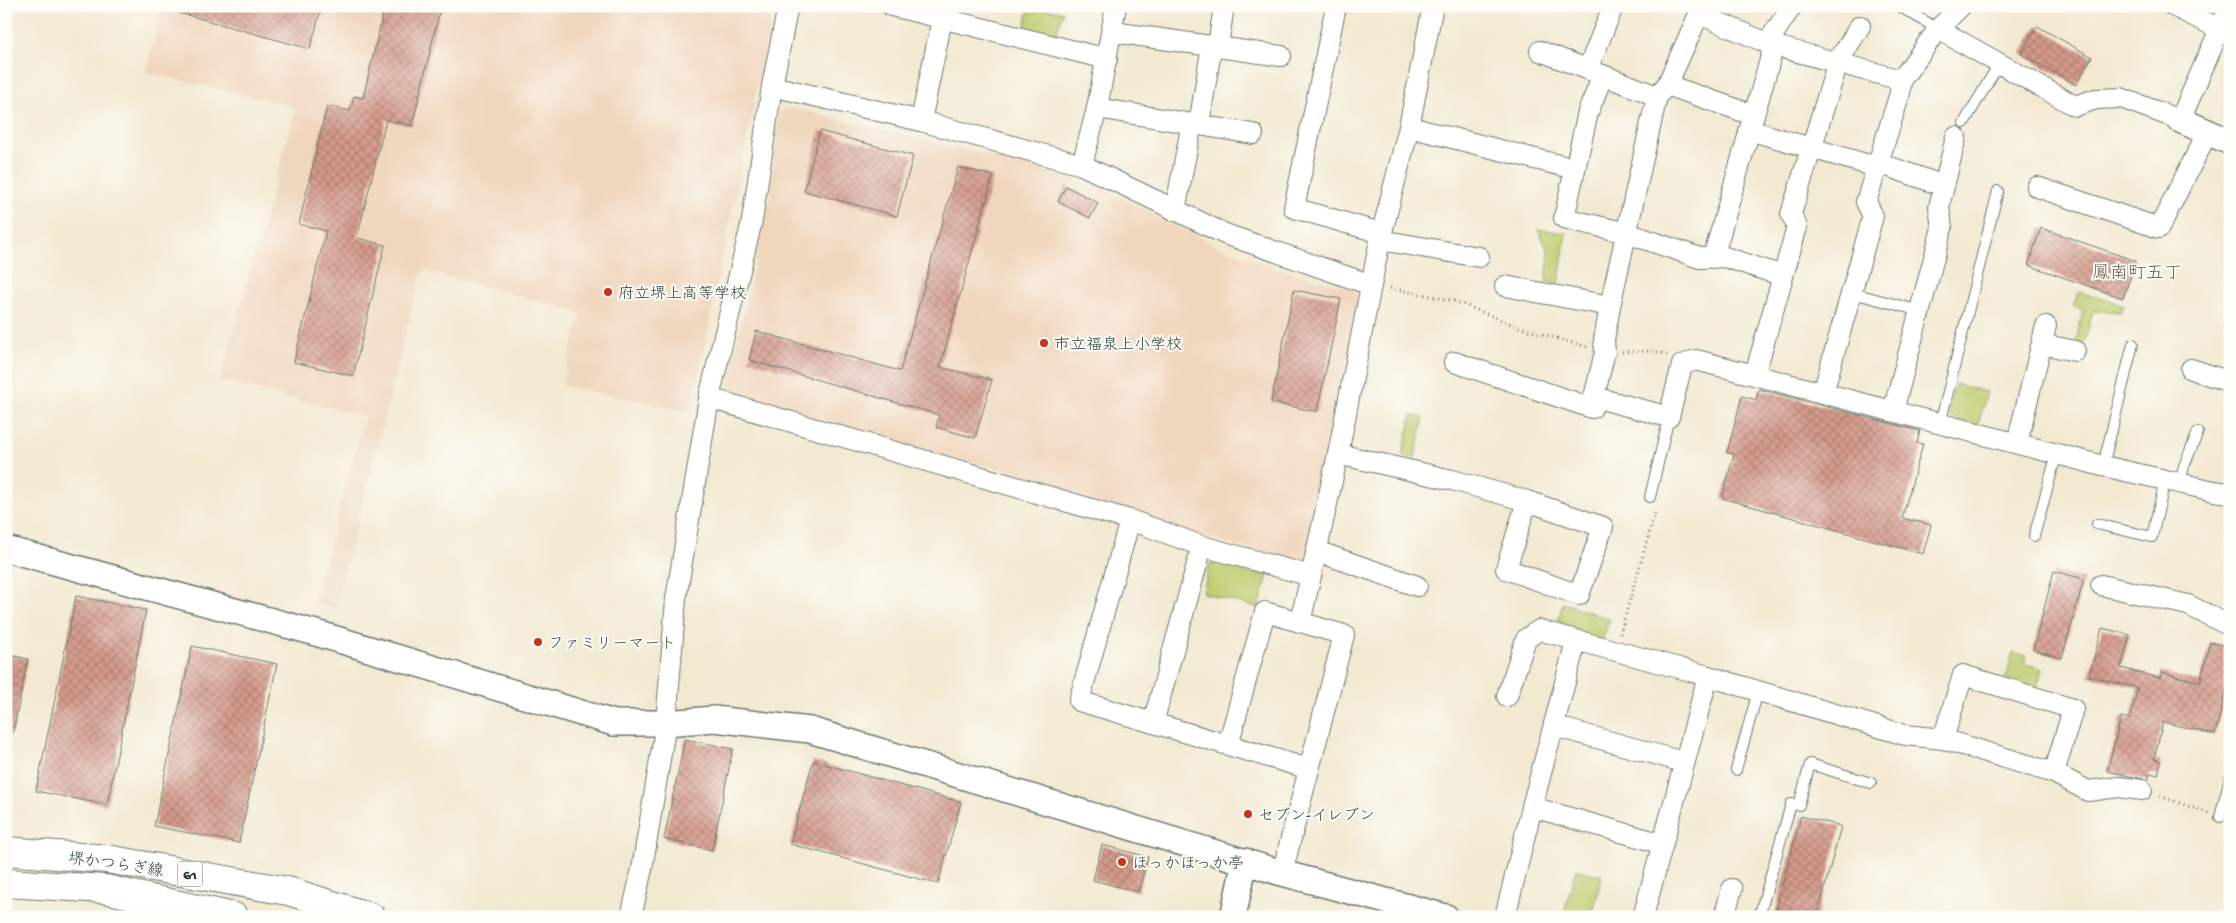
<svg xmlns="http://www.w3.org/2000/svg" width="2236" height="923" font-family="'Gochi Hand','Klee One',sans-serif">
	<style>
		.built { fill: #f0d6bc }
		.green { fill: #bdca6c; stroke: #6e8450 }
		.building { fill: url(#building-cross-hatch) }
		.lines { fill: none; stroke-linecap: round; stroke-linejoin: round }
		.service-casing { stroke: #69796b; stroke-width: 12 }
		.minor-casing { stroke: #69796b; stroke-width: 22 }
		.tertiary-casing { stroke: #69796b; stroke-width: 28 }
		.primary-casing { stroke: #69796b; stroke-width: 30 }
		.path { stroke: #69796b; stroke-width: 3; stroke-dasharray: 1 4; stroke-linecap: butt }
		.service { stroke: #fff; stroke-width: 10 }
		.minor { stroke: #fff; stroke-width: 20 }
		.tertiary { stroke: #fff; stroke-width: 25 }
		.primary { stroke: #fff; stroke-width: 28 }
		.poi-dot { fill: #c8321e; stroke: #fdfcf7; stroke-width: 2 }
		.labels { text-anchor: middle; stroke-width: 4; stroke-linejoin: round; paint-order: stroke }
		.shield { fill: #fdfcf7; stroke: #62766e; stroke-width: 1 }
		.shield-label { font-size: 15px; font-weight: bold; fill: #1f3d34 }
		.poi-label { font-size: 16px; fill: #1f3d34; stroke: #fdfcf7; text-anchor: start }
		.street-label { font-size: 16px; fill: #1f3d34; stroke: #fdfcf7 }
		.neighbourhood-label { font-size: 18px; fill: #5f5e52; stroke: #fdfcf7 }
	</style>
	<defs>
		<pattern id="building-cross-hatch" width="8" height="8" patternUnits="userSpaceOnUse" patternTransform="scale(1.25)"><rect width="8" height="8" fill="#d69a8b"/><path d="M0 0l8 8M0 8l8-8" fill="none" stroke="#ad7f72"/></pattern>
	</defs>
	<rect width="100%" height="100%" fill="#fdfcf7"/>
	<filter id="ink" filterUnits="userSpaceOnUse"><feTurbulence type="fractalNoise" baseFrequency=".02" numOctaves="2"/><feDisplacementMap in="SourceGraphic" scale="10" xChannelSelector="R" yChannelSelector="G"/><feConvolveMatrix kernelMatrix="1 2 1 2 8 2 1 2 1" color-interpolation-filters="sRGB"/></filter>
	<filter id="wash" filterUnits="userSpaceOnUse"><feTurbulence type="fractalNoise" baseFrequency=".0096" numOctaves="4" result="noise"/><feDisplacementMap in="SourceGraphic" scale="20" xChannelSelector="R" yChannelSelector="G"/><feGaussianBlur stdDeviation="1.12" result="paint"/><feColorMatrix in="noise" values="0 0 0 0 0 0 0 0 0 0 0 0 0 0 0 0 0 1.4 0 .05"/><feComposite in="paint" operator="in"/></filter>
	<g filter="url(#wash)">
		<rect width="100%" height="100%" fill="#f3e9d1"/>
		<g class="built">
			<path d="M162 6H774L691 412 562 385 581 313 422 270 335 609 314 603 365 416 220 381 296 107 146 72Z"/>
			<path d="M791 108 1066 175 1120 197 1221 248 1282 270 1353 289 1360 300 1308 556 1298 562 1185 532 1003 469 917 450 733 395 727 386 770 196 779 112Z"/>
		</g>
		<g class="green">
			<path d="M1030 6 1063 12 1055 39 1023 31Z"/>
			<path d="M1538 229 1566 233 1559 283 1546 282 1549 253Z"/>
			<path d="M2079 292 2125 305 2120 312 2093 311 2083 348 2075 346 2083 310 2073 306Z"/>
			<path d="M1955 384 1987 392 1978 426 1951 418 1948 410Z"/>
			<path d="M1412 415 1424 418 1415 458 1402 455Z"/>
			<path d="M1220 562 1268 575 1259 608 1203 593 1209 565Z"/>
			<path d="M1563 603 1610 619 1602 641 1556 626Z"/>
			<path d="M2013 652 2026 656 2024 663 2042 669 2037 688 2005 679Z"/>
			<path d="M1576 869 1602 876 1592 917H1563Z"/>
		</g>
		<g id="blocks">
			<g class="building">
				<path d="M174 6H322L310 49 173 11Z"/>
				<path d="M385 6H441L412 126 386 120 357 238 385 245 353 376 294 362 326 231 299 224 327 106 350 111 354 96 363 98Z"/>
				<path d="M2037 26 2092 57 2076 85 2021 54Z"/>
				<path d="M820 131 913 156 897 216 804 191Z"/>
				<path d="M958 167 993 176 940 367 992 380 975 438 936 427 939 415 749 360 756 331 900 371Z"/>
				<path d="M1066 186 1098 203 1090 218 1058 202Z"/>
				<path d="M2041 228 2136 261 2123 298 2028 265Z"/>
				<path d="M1294 290 1341 299 1317 412 1271 402Z"/>
				<path d="M1759 389 1920 431 1917 443 1923 444 1902 518 1931 525 1923 554 1722 498 1734 454 1727 453 1742 396 1756 400Z"/>
				<path d="M2054 571 2084 579 2062 658 2033 650Z"/>
				<path d="M76 596 146 610 107 805 36 791Z"/>
				<path d="M2102 628 2130 635 2121 668 2160 678 2161 672 2200 682 2210 642 2230 647V675L2215 735 2163 722 2154 759 2161 761 2158 775 2150 773 2148 780 2107 771 2121 717 2130 719 2138 688 2089 676Z"/>
				<path d="M192 646 277 664 239 843 154 826Z"/>
				<path d="M6 654 28 659 13 732H6Z"/>
				<path d="M685 739 733 749 712 850 664 839Z"/>
				<path d="M813 761 961 802 938 884 790 844Z"/>
				<path d="M1801 816 1841 826 1817 917H1774Z"/>
				<path d="M1102 845 1148 857 1138 892 1093 880Z"/>
			</g>
		</g>
	</g>
	<g filter="url(#ink)">
		<use href="#blocks" fill-opacity="0" stroke="#69796b" stroke-width="1"/>
		<g class="lines">
			<g class="service-casing">
				<g id="service">
					<path d="M1899 6 1938 29"/>
					<path d="M1964 123 2000 62"/>
					<path d="M1853 293 1920 311"/>
					<path d="M1940 424 1998 191"/>
					<path d="M2103 466 2133 344"/>
					<path d="M2180 483 2184 466 2198 432"/>
					<path d="M1650 497 1669 417"/>
					<path d="M2097 524 2152 537 2165 481"/>
					<path d="M2034 536 2057 453"/>
					<path d="M1736 770 1758 691"/>
					<path d="M2220 817 2230 778"/>
					<path d="M1759 917 1791 804 1799 805 1810 764 1871 783"/>
				</g>
			</g>
			<g class="minor-casing">
				<g id="minor">
					<path d="M892 6 1107 59"/>
					<path d="M1336 6 1294 208 1381 233"/>
					<path d="M2173 6 2230 34"/>
					<path d="M1938 29 2075 106 2096 99 2121 98 2180 120 2230 6"/>
					<path d="M1113 32 1281 56"/>
					<path d="M1218 46 1224 6"/>
					<path d="M1540 51 1657 96"/>
					<path d="M1588 69 1612 9"/>
					<path d="M1603 75 1588 112 1564 218 1627 233 1700 258 1725 257 1783 276"/>
					<path d="M1667 85 1753 115"/>
					<path d="M772 86 921 121 1082 165 1225 234 1371 285"/>
					<path d="M1097 108 1253 134"/>
					<path d="M921 121 942 19"/>
					<path d="M1199 124 1212 45"/>
					<path d="M1409 127 1575 169"/>
					<path d="M1749 130 1866 164 1890 167 1944 186"/>
					<path d="M1082 165 1097 108 1116 6"/>
					<path d="M2037 187 2159 228 2208 132"/>
					<path d="M1175 211 1192 123"/>
					<path d="M1380 240 1479 257"/>
					<path d="M1713 258 1771 56 1774 33 1792 6"/>
					<path d="M1505 286 1610 306"/>
					<path d="M2042 344 2075 351"/>
					<path d="M1454 362 1592 408 1594 397 1669 417 1682 365 1696 360 2103 466 2214 491 2230 493"/>
					<path d="M2191 369 2230 382"/>
					<path d="M1755 374 1797 227 1791 214 1838 62 1860 26"/>
					<path d="M1823 393 1873 216 1866 202 1900 93 1901 80 1938 29 1961 6"/>
					<path d="M1594 397 1605 352 1604 340 1610 306 1657 96 1667 85 1699 14 1772 45 1901 80"/>
					<path d="M709 398 1130 520 1202 546 1311 576 1338 454 1380 240 1409 127 1433 6"/>
					<path d="M1893 411 1942 228 1939 207 1956 137"/>
					<path d="M2017 443 2046 326"/>
					<path d="M1338 454 1452 480 1527 501 1603 527 1579 595 1506 569 1527 501"/>
					<path d="M1130 520 1079 701 1309 769"/>
					<path d="M1316 551 1417 586"/>
					<path d="M2101 585 2188 605 2230 626"/>
					<path d="M1507 696 1526 639 1539 630 1708 676 1905 735 1943 739 2054 773 2088 791 2119 787 2142 790"/>
					<path d="M1153 723 1202 546"/>
					<path d="M1554 726 1683 762"/>
					<path d="M1943 739 1963 675 2073 709 2054 773"/>
					<path d="M1228 745 1265 612 1300 622"/>
					<path d="M1532 807 1663 844"/>
					<path d="M1282 873 1344 635 1300 622 1311 576"/>
					<path d="M631 917 642 869 666 723 676 599 709 398 752 221 772 86 788 6"/>
					<path d="M1505 917 1532 807 1576 641"/>
					<path d="M1643 917 1708 676"/>
					<path d="M1724 917 1732 889"/>
				</g>
			</g>
			<g class="tertiary-casing">
				<g id="tertiary">
					<path d="M2180 120 2230 142"/>
					<path d="M6 549 316 633 614 723H666L714 719 810 730 1282 873 1446 917"/>
					<path d="M1233 917 1245 861"/>
				</g>
			</g>
			<g class="primary-casing">
				<g id="primary">
					<path d="M6 851 107 859 288 891 371 917"/>
					<path d="M6 883 105 889 234 917"/>
				</g>
			</g>
			<g class="path">
				<path d="M1390 288 1455 301 1518 327 1587 347"/>
				<path d="M1622 352 1654 351 1667 355"/>
				<path d="M1620 634 1656 510"/>
				<path d="M2160 796 2208 813"/>
			</g>
			<use href="#service" class="service"/>
			<use href="#minor" class="minor"/>
			<use href="#tertiary" class="tertiary"/>
			<use href="#primary" class="primary"/>
		</g>
	</g>
	<g class="poi-dot">
		<circle cx="608" cy="292" r="5"/>
		<circle cx="1044" cy="343" r="5"/>
		<circle cx="538" cy="642" r="5"/>
		<circle cx="1248" cy="814" r="5"/>
		<circle cx="1122" cy="862" r="5"/>
	</g>
	<g class="labels">
		<rect class="shield" x="177.5" y="861.5" width="25" height="25" rx="4"/>
		<g class="shield-label">
			<text x="190" y="879">61</text>
		</g>
		<g class="poi-label">
			<text x="618" y="298">府立堺上高等学校</text>
			<text x="1054" y="349">市立福泉上小学校</text>
			<text x="548" y="648">ファミリーマート</text>
			<text x="1258" y="820">セブン-イレブン</text>
			<text x="1132" y="868">ほっかほっか亭</text>
		</g>
		<g class="street-label">
			<text transform="translate(116 863) rotate(8)" y="6">堺かつらぎ線</text>
		</g>
		<g class="neighbourhood-label">
			<text x="2137" y="278">鳳南町五丁</text>
		</g>
	</g>
	<rect width="2236" height="923" fill="none" stroke="#fdfcf7" stroke-width="25"/>
</svg>
